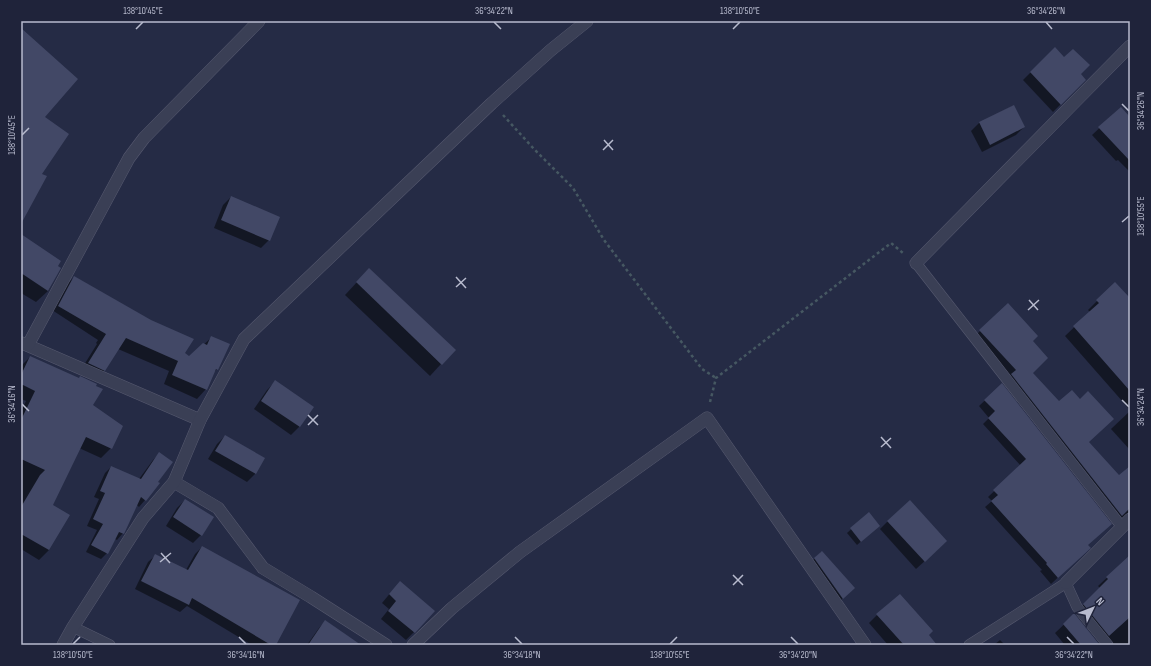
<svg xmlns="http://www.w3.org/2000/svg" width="1151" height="666" font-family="'Sofia Sans Condensed',sans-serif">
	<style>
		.shadow { fill: #0007 }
		.building { fill: #424866 }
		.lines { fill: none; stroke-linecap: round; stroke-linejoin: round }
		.service-casing { stroke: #56596f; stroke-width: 11 }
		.minor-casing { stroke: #56596f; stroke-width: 13 }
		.path { stroke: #465862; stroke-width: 2.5; stroke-dasharray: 3 3; stroke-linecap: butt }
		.service { stroke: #3a3f55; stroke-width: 10 }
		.minor { stroke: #3a3f55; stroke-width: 12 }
		.ticks { fill: none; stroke: #b8bbce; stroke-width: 1.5 }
		.neatline { fill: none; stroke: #b8bbce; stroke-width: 1.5 }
		.ticks-label { font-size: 10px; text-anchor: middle; fill: #b8bbce }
	</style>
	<rect width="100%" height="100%" fill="#252b45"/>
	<g class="shadow">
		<path d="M1031 72 1080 74 1085 80 1053 112 1023 80Z"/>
		<path d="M1013 106 1024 127 1016 135 982 152 971 131 979 123Z"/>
		<path d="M1121 108 1130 118V172L1118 160 1116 161 1092 135Z"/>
		<path d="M231 197 269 240 261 248 214 228 223 205Z"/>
		<path d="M21 235 60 268 48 291 36 302 21 293Z"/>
		<path d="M74 277 189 358 212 337 217 369 213 373 206 389 197 399 164 384 169 371 118 349 105 370 95 380 79 373 97 344 96 343 98 340 52 310 65 286Z"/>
		<path d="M358 281 441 364 430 376 345 295Z"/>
		<path d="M1115 283 1130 299V410L1065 336 1090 312 1088 310Z"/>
		<path d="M980 331 1031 342 1032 373 1059 403 1088 443 1119 476 1130 478V512L1122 519 1114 522 973 338Z"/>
		<path d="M30 357 92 405 111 448 101 458 79 448 52 506 49 550 39 560 21 549V411L26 401 21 399V366Z"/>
		<path d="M275 382 313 407 299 427 291 435 254 409 267 390Z"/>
		<path d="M1001 385 1087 545 1083 554 1051 584 1040 571 1042 570 985 507 992 501 988 497 1021 466 983 424 989 418 979 406Z"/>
		<path d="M1130 411V450L1111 429Z"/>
		<path d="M225 436 264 458 255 474 247 482 208 459 217 444Z"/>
		<path d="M159 454 145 500 139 507 136 504 123 533 117 540 115 539 107 553 101 559 86 552 97 530 87 526 99 499 94 497 105 473 111 467 139 479 153 460Z"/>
		<path d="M185 500 201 535 193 543 166 526 177 508Z"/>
		<path d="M869 513 875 529 857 545 847 533Z"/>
		<path d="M888 521 938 549 916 569 880 529Z"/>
		<path d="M202 547 275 645H252L187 606 180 612 135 589 148 562 156 555 186 570 195 554Z"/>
		<path d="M821 552 846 595 835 606 806 567Z"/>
		<path d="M1130 556V645H1101L1075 613 1100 588 1098 586Z"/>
		<path d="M392 591 414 632 406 640 381 619 389 609 382 603Z"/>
		<path d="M877 615 927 635 935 645H888L869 623Z"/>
		<path d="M1074 615 1098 645H1062L1064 644 1055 633Z"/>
		<path d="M326 621 357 645H307L319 628Z"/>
		<path d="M1000 640 1005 645H994Z"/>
	</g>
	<g class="building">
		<path d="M21 28 78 79 45 117 69 134 42 174 47 176 21 224Z"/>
		<path d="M1055 47 1064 57 1073 49 1090 65 1081 74 1086 80 1061 105 1030 72Z"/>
		<path d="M1014 105 1025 127 990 145 979 122Z"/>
		<path d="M1121 107 1130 117V161L1098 127Z"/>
		<path d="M231 196 280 217 270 241 221 220Z"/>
		<path d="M21 234 61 261 58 266 61 268 48 291 21 273Z"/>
		<path d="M369 268 456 350 442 365 356 282Z"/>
		<path d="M74 276 151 320 194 339 185 353 189 356 203 343 207 345 211 336 230 344 218 370 216 369 207 390 172 375 178 361 126 338 105 371 88 363 106 334 58 306Z"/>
		<path d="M1115 282 1130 298V391L1073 326 1099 303 1096 300Z"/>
		<path d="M1008 303 1038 336 1033 341 1048 358 1033 373 1059 401 1072 390 1080 399 1088 391 1114 419 1089 442 1119 475 1130 466V508L1122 516 1011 374 1016 370 979 330Z"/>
		<path d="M30 356 79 378 80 376 97 384 96 386 103 389 93 405 123 426 112 449 86 437 53 505 70 515 49 550 21 534V507L40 475 45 470 21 459V420L35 391 21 384V375Z"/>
		<path d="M275 380 314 407 300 427 261 401Z"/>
		<path d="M1002 383 1112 524 1088 545 1091 548 1058 578 1046 564 1047 563 991 501 998 495 993 490 1026 459 988 418 995 411 984 400Z"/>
		<path d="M225 435 265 458 256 474 215 451Z"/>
		<path d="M159 452 173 462 158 482 160 483 146 501 141 497 124 534 119 532 108 554 91 545 103 524 93 519 105 493 100 491 111 466 141 479Z"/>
		<path d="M185 499 214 517 202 536 173 517Z"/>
		<path d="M910 500 947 541 925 562 887 521Z"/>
		<path d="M869 512 880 526 861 542 850 528Z"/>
		<path d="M202 546 300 600 276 645H271L192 598 189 605 141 581 155 554 188 570Z"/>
		<path d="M822 551 855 588 843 599 814 558Z"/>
		<path d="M1130 555V617L1109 636 1083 604 1108 579 1106 577Z"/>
		<path d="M400 581 435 611 415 633 388 611 396 601 389 594Z"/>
		<path d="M900 594 933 631 929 635 937 645H904L876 614Z"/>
		<path d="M1074 613 1099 644 1098 645H1081L1063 624Z"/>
		<path d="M325 620 361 645H308Z"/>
	</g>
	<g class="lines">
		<g class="service-casing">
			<g id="service">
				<path d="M916 263 1122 527"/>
				<path d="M73 627 110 645"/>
				<path d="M969 645 1066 583 1077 607 1108 645"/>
			</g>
		</g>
		<g class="minor-casing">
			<g id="minor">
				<path d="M916 263 1130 46"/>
				<path d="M22 343 200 420"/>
				<path d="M28 345 129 158 144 138 259 21"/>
				<path d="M174 482 218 508 263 568 311 597 386 645"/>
				<path d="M1066 583 1130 519"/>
				<path d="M63 645 73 627 143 518 174 482 200 420 244 339 492 103 551 50 587 21"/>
				<path d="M413 645 452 608 520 552 707 418 865 645"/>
			</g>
		</g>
		<g class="path">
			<path d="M503 115 534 149 573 188 604 240 702 369 716 378"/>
			<path d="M710 402 716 378 891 243 903 253"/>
		</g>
		<use href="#service" class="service"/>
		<use href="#minor" class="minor"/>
	</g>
	<path class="ticks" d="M494 22 501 29M1046 22 1052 29M136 29 143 22M733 29 740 22M1122 104 1129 111M22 135 29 128M604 140 613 150M603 150 613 140M1122 222 1129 216M456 277 466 288M456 287 466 278M1029 300 1038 310M1028 310 1039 300M1122 400 1129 407M22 404 29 411M308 415 318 425M308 425 318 415M881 437 891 448M881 447 891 438M161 553 170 563M160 562 171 553M733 575 743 585M733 585 743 575M239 637 246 644M515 637 522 644M791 637 798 644M1067 637 1074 644M73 644 80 637M670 644 677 637"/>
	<rect width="1151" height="666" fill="none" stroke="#1f233a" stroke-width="44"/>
	<g transform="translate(1093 608) rotate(47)" stroke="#1f233a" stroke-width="3" paint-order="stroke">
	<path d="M0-3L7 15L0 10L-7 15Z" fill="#b8bbce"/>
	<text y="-6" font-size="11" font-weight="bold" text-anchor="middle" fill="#b8bbce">N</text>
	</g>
	<rect x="22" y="22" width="1107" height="622" class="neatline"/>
	<g class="ticks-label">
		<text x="143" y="14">138°10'45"E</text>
		<text x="494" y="14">36°34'22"N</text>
		<text x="740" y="14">138°10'50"E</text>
		<text x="1046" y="14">36°34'26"N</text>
		<text transform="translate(1140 111) rotate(-90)" y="4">36°34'26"N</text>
		<text transform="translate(11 135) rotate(-90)" y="4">138°10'45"E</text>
		<text transform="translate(1140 216) rotate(-90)" y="4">138°10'55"E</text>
		<text transform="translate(11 404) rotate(-90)" y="4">36°34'16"N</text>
		<text transform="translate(1140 407) rotate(-90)" y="4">36°34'24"N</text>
		<text x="73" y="658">138°10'50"E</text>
		<text x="246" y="658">36°34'16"N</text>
		<text x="522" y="658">36°34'18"N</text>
		<text x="670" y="658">138°10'55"E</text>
		<text x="798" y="658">36°34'20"N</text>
		<text x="1074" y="658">36°34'22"N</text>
	</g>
</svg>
